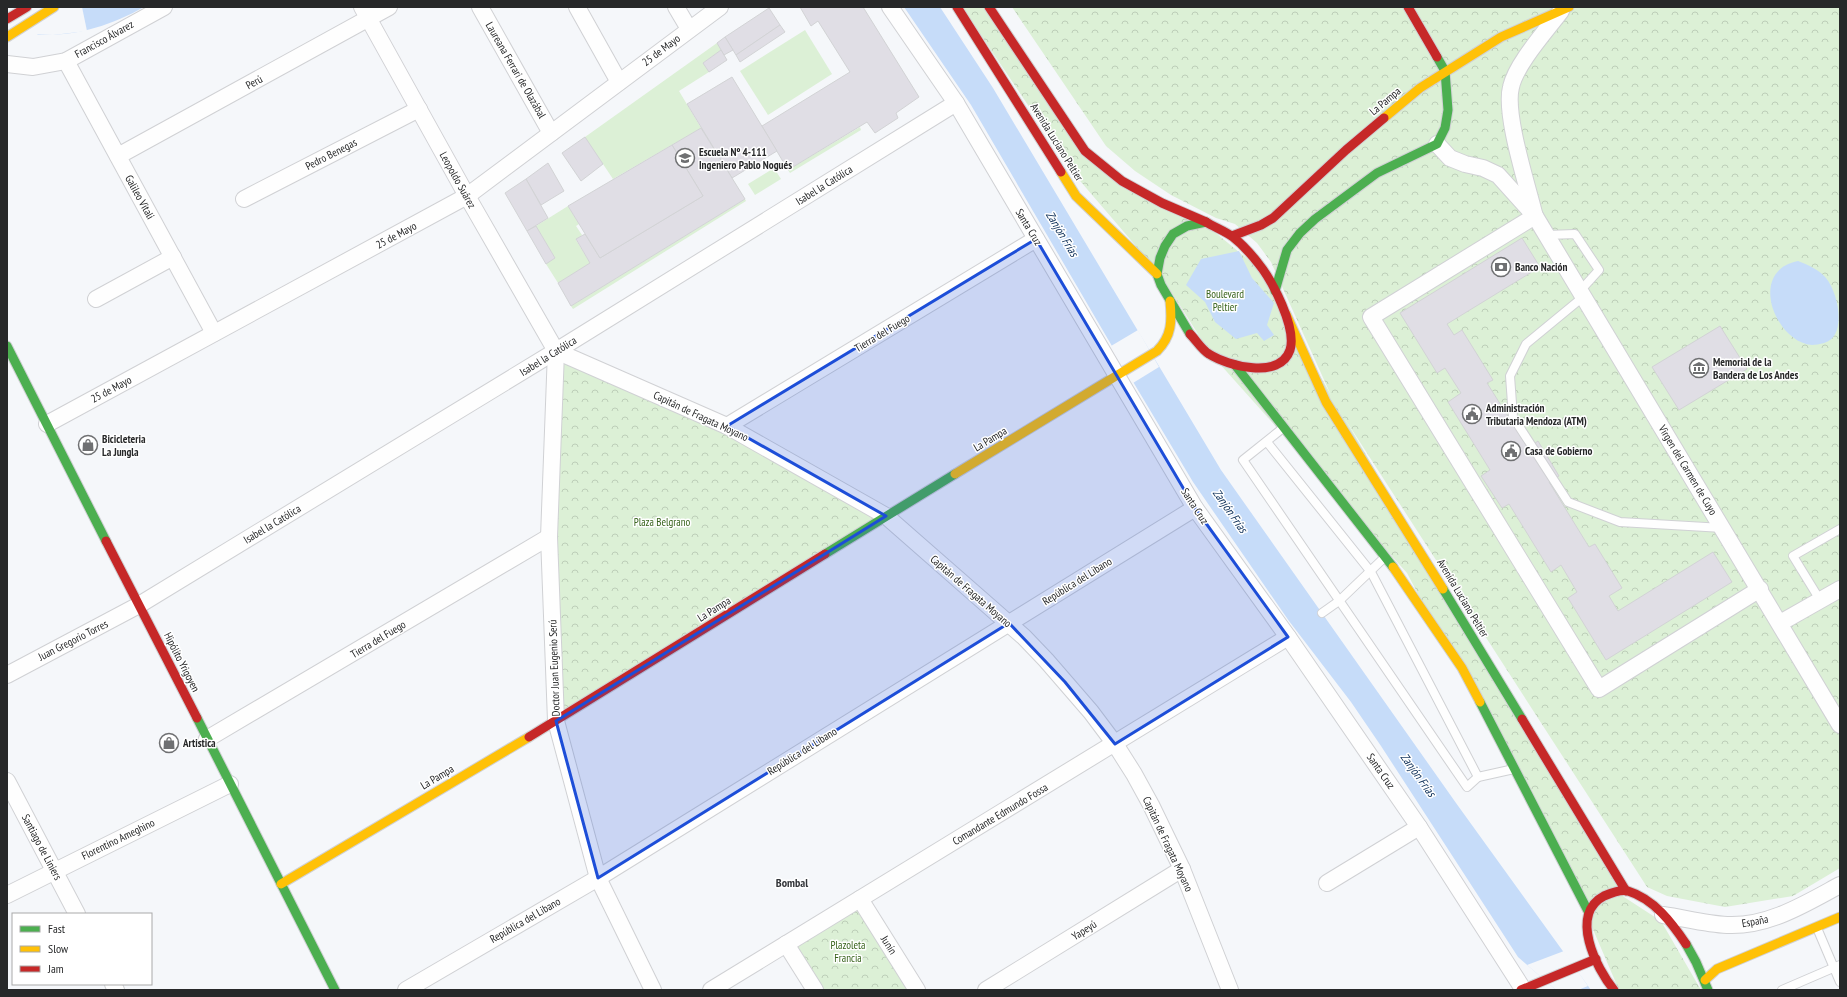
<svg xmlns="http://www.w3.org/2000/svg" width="1847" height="997" font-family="'PT Sans Narrow',sans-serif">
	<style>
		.green { fill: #dcf0d6 }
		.park { fill: url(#park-crowns) }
		.water { fill: #c6dcf9 }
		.pier { fill: #f5f7fa }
		.building { fill: #e0dee5; stroke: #d2d3d5 }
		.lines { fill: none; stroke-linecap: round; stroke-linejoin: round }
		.lane-casing { stroke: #d0d1d4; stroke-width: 10 }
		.street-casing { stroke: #d0d1d4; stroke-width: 18 }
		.fast-casing { stroke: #d0d1d4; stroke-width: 11 }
		.slow-casing { stroke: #d0d1d4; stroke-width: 11 }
		.jam-casing { stroke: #d0d1d4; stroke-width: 11 }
		.lane { stroke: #fefefe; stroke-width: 8 }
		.street { stroke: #fefefe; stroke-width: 16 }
		.fast { stroke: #4caf50; stroke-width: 9 }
		.slow { stroke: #ffc107; stroke-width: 9 }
		.jam { stroke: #c62828; stroke-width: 9 }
		.marked { fill: #1d4ed8; fill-opacity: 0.2; stroke: #1d4ed8; stroke-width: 3; stroke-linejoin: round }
		.labels { text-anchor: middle; stroke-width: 3; stroke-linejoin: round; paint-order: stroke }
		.street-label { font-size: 11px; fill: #272829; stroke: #fff }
		.poi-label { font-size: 11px; font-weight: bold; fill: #272829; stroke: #fff; text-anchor: start }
		.park-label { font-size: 11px; fill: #37621b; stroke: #fff }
		.water-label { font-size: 12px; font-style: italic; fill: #0d2f58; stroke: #fff }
		.neighbourhood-label { font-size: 12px; font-weight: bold; fill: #34363a; stroke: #fff }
	</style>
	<defs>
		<pattern id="park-crowns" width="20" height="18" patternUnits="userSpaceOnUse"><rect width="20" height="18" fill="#dcf0d6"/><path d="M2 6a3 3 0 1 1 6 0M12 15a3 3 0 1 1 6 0" fill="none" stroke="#bdceb8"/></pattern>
	</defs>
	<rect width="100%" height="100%" fill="#f5f7fa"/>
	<g class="green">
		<path d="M805 30 832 74 768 115 740 71Z"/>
		<path d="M717 43 721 50 703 63 709 72 679 91 701 128 613 179 585 137Z"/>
		<path d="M860 127 861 130 790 173 788 170Z"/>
		<path d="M774 168 781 179 755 195 748 184Z"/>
		<path d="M745 199 746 201 573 309 571 306Z"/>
		<path d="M568 206 579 224 576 226 582 235 576 240 590 263 558 283 546 264 555 258 536 226Z"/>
	</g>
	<g class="park">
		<path d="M962 7H985L1082 154 1211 229 1256 266 1624 897 1661 921 1701 990H1619L1589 920 1407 573 1210 353 1160 274 1075 175Z"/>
		<path d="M1012 7H1840V868L1793 896 1725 907 1667 896 1647 887 1334 402 1271 262 1257 243 1235 224 1216 218 1171 195 1135 171 1106 146Z"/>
		<path d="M560 357 725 430 879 516 560 715 552 542Z"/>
		<path d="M860 899 917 990H815L786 944Z"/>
	</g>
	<g class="water">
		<path d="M7 7H144C110 26 77 36 38 35Z"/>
		<path d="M904 7H940L993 88 1221 470 1456 803 1591 990H1556L1518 957 1381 746 1351 702 1289 621 1193 482 1126 370 971 105Z"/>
		<path d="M1239 251 1252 278 1274 303 1267 325 1274 335 1264 341 1257 333 1236 339 1215 322 1205 302 1186 285 1201 259Z"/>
		<path d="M1798 261C1808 265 1818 269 1826 278 1839 294 1847 337 1824 343 1820 344 1815 345 1812 345 1775 342 1747 271 1798 261Z"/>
	</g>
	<g class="pier">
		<path d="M7 7H82L87 31 53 35 23 34Z"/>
		<path d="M1138 330 1159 367 1133 383 1111 346Z"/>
		<path d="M1564 951 1588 986 1578 990H1556L1527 965Z"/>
	</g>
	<g class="building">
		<path d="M800 7H863L919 97 896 113 898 118 875 133 867 122 788 170 762 126 850 72 818 21 811 26Z"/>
		<path d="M769 8 780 25 736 55 725 37Z"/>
		<path d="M780 25 785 32 740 62 736 55Z"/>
		<path d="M725 37 733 50 724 55 717 43Z"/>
		<path d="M721 50 727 60 709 72 703 63Z"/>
		<path d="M732 77 777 151 732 178 687 104Z"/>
		<path d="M701 128 745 199 571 306 558 283 590 263 576 239 585 234 600 258 703 196 672 145Z"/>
		<path d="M585 137 603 164 581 181 562 153Z"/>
		<path d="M672 145 703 196 600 258 568 206Z"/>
		<path d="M548 163 564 191 541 205 526 179Z"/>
		<path d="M526 179 548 218 527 231 505 193Z"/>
		<path d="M536 226 555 258 546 264 527 231Z"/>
		<path d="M1522 238 1540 267 1447 324 1454 335 1462 330 1493 380 1487 383 1528 448 1538 441 1559 476 1549 482 1589 547 1595 544 1622 588 1609 596 1618 611 1713 552 1732 582 1606 660 1568 598 1577 592 1561 565 1551 572 1509 504 1502 508 1481 476 1490 470 1448 402 1461 393 1445 368 1437 373 1400 313Z"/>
		<path d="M1720 326 1747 369 1679 410 1652 367Z"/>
	</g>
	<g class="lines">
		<g class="lane-casing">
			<g id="lane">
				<path d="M1547 235 1575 234 1599 270 1580 291"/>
				<path d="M1583 297 1526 344 1510 376 1513 417 1568 502 1620 522 1723 528"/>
				<path d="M1267 442 1371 572 1478 777 1467 787 1243 460 1283 428"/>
				<path d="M1820 600 1793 556 1840 529"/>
				<path d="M1322 613 1339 601 1385 557"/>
				<path d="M1478 777 1514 769"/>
				<path d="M1817 928 1840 982"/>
				<path d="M1782 990 1840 965"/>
			</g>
		</g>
		<g class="street-casing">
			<g id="street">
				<path d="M362 7 467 196 556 351"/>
				<path d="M480 7 551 133"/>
				<path d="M577 7 619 82"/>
				<path d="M676 7 689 29"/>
				<path d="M890 7 956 103 1195 508 1288 637 1419 827 1523 989"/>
				<path d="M66 61 214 333"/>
				<path d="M7 64 33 67 66 61 164 7"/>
				<path d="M1437 144 1450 158 1465 164 1483 168 1498 175 1535 216 1840 725"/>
				<path d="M118 156 389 7"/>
				<path d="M244 199 419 109"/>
				<path d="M1534 213C1527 184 1504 114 1511 87 1516 64 1546 31 1561 11"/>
				<path d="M1535 216 1371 317 1599 689 1760 589"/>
				<path d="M96 299 173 257"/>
				<path d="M556 351 727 426 886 516 1024 637 1046 660 1091 712 1115 744 1134 774 1151 805 1182 869 1230 990"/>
				<path d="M556 351 549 537 556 721 598 878 653 990"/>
				<path d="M47 424 467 196 720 7"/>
				<path d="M727 426 1036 239"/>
				<path d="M1780 623 1840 589"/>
				<path d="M7 675 139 605 556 351 956 103"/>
				<path d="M207 739 549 537"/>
				<path d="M7 781 77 914"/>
				<path d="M1327 883 1419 827"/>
				<path d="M7 895 230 784"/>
				<path d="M860 899 917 990"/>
				<path d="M1663 915C1684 918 1706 924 1727 925 1768 927 1805 904 1840 885"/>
				<path d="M786 944 815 990"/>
				<path d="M113 984 116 990"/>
				<path d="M406 990 598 878 1195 508"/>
				<path d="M711 990 1288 637"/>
				<path d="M986 990 1182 869"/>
			</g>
		</g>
		<g class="fast-casing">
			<g id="fast">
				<path d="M1275 291 1287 250 1300 233 1315 219 1377 173 1437 144 1445 128 1448 110 1445 71 1437 57"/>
				<path d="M1190 334 1161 285 1157 274 1160 258 1165 246 1173 234 1187 226 1206 222"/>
				<path d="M7 346 106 541"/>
				<path d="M1235 365 1393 567"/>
				<path d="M825 554 955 474"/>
				<path d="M1443 589 1522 719"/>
				<path d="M1480 702 1588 911"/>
				<path d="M197 718 335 990"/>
				<path d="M1686 944 1696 962 1708 990"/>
			</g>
		</g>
		<g class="slow-casing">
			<g id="slow">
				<path d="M7 37 54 7"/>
				<path d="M1384 118 1420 88 1501 37 1569 7"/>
				<path d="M1061 172 1076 196 1157 274"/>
				<path d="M1286 314 1326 402 1443 589"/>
				<path d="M955 474 1157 351C1172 336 1172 321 1170 301"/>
				<path d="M1393 567 1462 668 1480 702"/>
				<path d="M281 884 529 737"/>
				<path d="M1705 980 1717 969 1840 917"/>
			</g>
		</g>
		<g class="jam-casing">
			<g id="jam">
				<path d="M957 7 1061 172"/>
				<path d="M989 7 1085 151 1122 181 1162 203 1206 222"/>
				<path d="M1408 7 1437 57"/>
				<path d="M7 19 27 7"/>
				<path d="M1232 236 1261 225 1273 218 1346 150 1384 118"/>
				<path d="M1190 334C1196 340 1202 350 1209 354 1228 366 1280 380 1290 350 1297 328 1272 280 1258 263 1251 254 1242 244 1233 237 1225 231 1214 227 1206 222"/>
				<path d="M106 541 197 718"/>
				<path d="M1522 719 1626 891"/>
				<path d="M529 737 825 554"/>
				<path d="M1521 990 1596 959"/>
				<path d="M1614 990C1596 968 1569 914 1604 896 1611 893 1621 889 1628 891 1654 899 1672 923 1686 944"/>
			</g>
		</g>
		<use href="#lane" class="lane"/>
		<use href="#street" class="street"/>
		<use href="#fast" class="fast"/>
		<use href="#slow" class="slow"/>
		<use href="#jam" class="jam"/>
	</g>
	<path class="marked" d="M1036 239 1195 508 1288 637 1115 744 1065 682 1009 623 598 878 556 721 886 516 727 426Z"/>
	<defs>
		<g id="school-ring" transform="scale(1)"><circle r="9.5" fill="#fff" stroke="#6f7072" stroke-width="1.5"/><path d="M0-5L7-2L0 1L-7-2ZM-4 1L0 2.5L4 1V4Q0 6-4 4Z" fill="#6f7072"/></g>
		<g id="bank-ring" transform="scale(1)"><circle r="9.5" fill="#fff" stroke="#6f7072" stroke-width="1.5"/><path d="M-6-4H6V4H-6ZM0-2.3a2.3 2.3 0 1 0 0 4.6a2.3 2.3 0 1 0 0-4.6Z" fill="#6f7072"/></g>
		<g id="museum-ring" transform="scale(1)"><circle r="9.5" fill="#fff" stroke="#6f7072" stroke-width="1.5"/><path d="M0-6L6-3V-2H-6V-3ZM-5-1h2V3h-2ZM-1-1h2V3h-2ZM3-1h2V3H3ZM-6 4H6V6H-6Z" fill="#6f7072"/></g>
		<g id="civic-ring" transform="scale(1)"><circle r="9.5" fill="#fff" stroke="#6f7072" stroke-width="1.5"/><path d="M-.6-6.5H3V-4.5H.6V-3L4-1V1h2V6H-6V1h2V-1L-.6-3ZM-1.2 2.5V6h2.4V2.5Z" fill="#6f7072"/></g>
		<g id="shop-ring" transform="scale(1)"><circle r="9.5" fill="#fff" stroke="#6f7072" stroke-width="1.5"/><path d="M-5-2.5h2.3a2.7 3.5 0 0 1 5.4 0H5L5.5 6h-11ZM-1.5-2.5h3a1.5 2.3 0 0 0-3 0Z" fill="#6f7072"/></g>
	</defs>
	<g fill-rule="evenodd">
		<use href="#school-ring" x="685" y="158"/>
		<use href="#bank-ring" x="1501" y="267"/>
		<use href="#museum-ring" x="1699" y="368"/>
		<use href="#civic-ring" x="1472" y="414"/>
		<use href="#shop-ring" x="88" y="445"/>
		<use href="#civic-ring" x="1511" y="451"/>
		<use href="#shop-ring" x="169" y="743"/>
	</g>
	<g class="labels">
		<g class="street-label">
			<text transform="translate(104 39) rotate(-29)" y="4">Francisco Álvarez</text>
			<text transform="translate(661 50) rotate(-37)" y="4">25 de Mayo</text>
			<text transform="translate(516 70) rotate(60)" y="4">Laureana Ferrari de Olazábal</text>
			<text transform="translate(254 82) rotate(-29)" y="4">Perú</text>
			<text transform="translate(1385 101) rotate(-40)" y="4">La Pampa</text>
			<text transform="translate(1057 142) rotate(58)" y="4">Avenida Luciano Peltier</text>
			<text transform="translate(331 154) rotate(-27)" y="4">Pedro Benegas</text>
			<text transform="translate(458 180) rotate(61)" y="4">Leopoldo Suárez</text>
			<text transform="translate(824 185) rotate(-32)" y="4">Isabel la Católica</text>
			<text transform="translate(140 197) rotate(61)" y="4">Galileo Vitali</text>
			<text transform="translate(1029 227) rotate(59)" y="4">Santa Cruz</text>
			<text transform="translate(396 235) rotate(-28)" y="4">25 de Mayo</text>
			<text transform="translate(882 333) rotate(-31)" y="4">Tierra del Fuego</text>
			<text transform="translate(548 356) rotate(-32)" y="4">Isabel la Católica</text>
			<text transform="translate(111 389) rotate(-28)" y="4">25 de Mayo</text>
			<text transform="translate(701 416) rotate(25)" y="4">Capitán de Fragata Moyano</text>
			<text transform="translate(990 439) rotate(-31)" y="4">La Pampa</text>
			<text transform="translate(1688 470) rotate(59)" y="4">Virgen del Carmen de Cuyo</text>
			<text transform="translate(1195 506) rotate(57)" y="4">Santa Cruz</text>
			<text transform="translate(272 524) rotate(-31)" y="4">Isabel la Católica</text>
			<text transform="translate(1077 581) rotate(-32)" y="4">República del Libano</text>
			<text transform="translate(971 591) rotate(41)" y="4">Capitán de Fragata Moyano</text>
			<text transform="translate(1463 598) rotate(59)" y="4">Avenida Luciano Peltier</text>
			<text transform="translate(714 609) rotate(-32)" y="4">La Pampa</text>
			<text transform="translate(378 639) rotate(-31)" y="4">Tierra del Fuego</text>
			<text transform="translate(73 640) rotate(-27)" y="4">Juan Gregorio Torres</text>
			<text transform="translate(182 662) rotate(63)" y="4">Hipólito Yrigoyen</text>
			<text transform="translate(554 668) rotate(-92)" y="4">Doctor Juan Eugenio Serú</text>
			<text transform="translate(802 751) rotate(-32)" y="4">República del Libano</text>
			<text transform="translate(1381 771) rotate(55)" y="4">Santa Cruz</text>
			<text transform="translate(437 777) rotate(-31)" y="4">La Pampa</text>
			<text transform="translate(1000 814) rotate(-31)" y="4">Comandante Edmundo Fossa</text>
			<text transform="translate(118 839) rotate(-26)" y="4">Florentino Ameghino</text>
			<text transform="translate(1168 844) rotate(65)" y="4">Capitán de Fragata Moyano</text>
			<text transform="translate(42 847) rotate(62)" y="4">Santiago de Liniers</text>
			<text transform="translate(525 920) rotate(-30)" y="4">República del Libano</text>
			<text transform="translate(1755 921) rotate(-10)" y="4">España</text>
			<text transform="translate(1084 930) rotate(-32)" y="4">Yapeyú</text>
			<text transform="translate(889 945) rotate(58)" y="4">Junín</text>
		</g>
		<g class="poi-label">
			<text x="699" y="156">Escuela Nº 4-111<tspan x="699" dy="13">Ingeniero Pablo Nogués</tspan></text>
			<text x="1515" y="271">Banco Nación</text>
			<text x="1713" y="366">Memorial de la<tspan x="1713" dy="13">Bandera de Los Andes</tspan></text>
			<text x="1486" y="412">Administración<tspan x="1486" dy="13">Tributaria Mendoza (ATM)</tspan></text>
			<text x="102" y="443">Bicicleteria<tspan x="102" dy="13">La Jungla</tspan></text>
			<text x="1525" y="455">Casa de Gobierno</text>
			<text x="183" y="747">Artistica</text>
		</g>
		<g class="park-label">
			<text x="1225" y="298">Boulevard<tspan x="1225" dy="13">Peltier</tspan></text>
			<text x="662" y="526">Plaza Belgrano</text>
			<text x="848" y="949">Plazoleta<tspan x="848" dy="13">Francia</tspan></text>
		</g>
		<g class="water-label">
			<text transform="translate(1062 234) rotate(59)" y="4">Zanjón Frías</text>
			<text transform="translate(1230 511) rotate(55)" y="4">Zanjón Frías</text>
			<text transform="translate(1418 775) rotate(54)" y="4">Zanjón Frías</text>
		</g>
		<g class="neighbourhood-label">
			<text x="792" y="887">Bombal</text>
		</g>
	</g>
	<rect width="1847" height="997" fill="none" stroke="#272829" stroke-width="16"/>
	<rect x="12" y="913" width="140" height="72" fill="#ffffff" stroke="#a9a9a9"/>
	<rect x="20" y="926" width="20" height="6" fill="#4caf50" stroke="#a9a9a9"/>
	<text x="48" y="933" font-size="12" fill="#272829">Fast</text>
	<rect x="20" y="946" width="20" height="6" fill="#ffc107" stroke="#a9a9a9"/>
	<text x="48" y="953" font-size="12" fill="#272829">Slow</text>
	<rect x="20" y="966" width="20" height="6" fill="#c62828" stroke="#a9a9a9"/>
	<text x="48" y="973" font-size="12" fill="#272829">Jam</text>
</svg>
